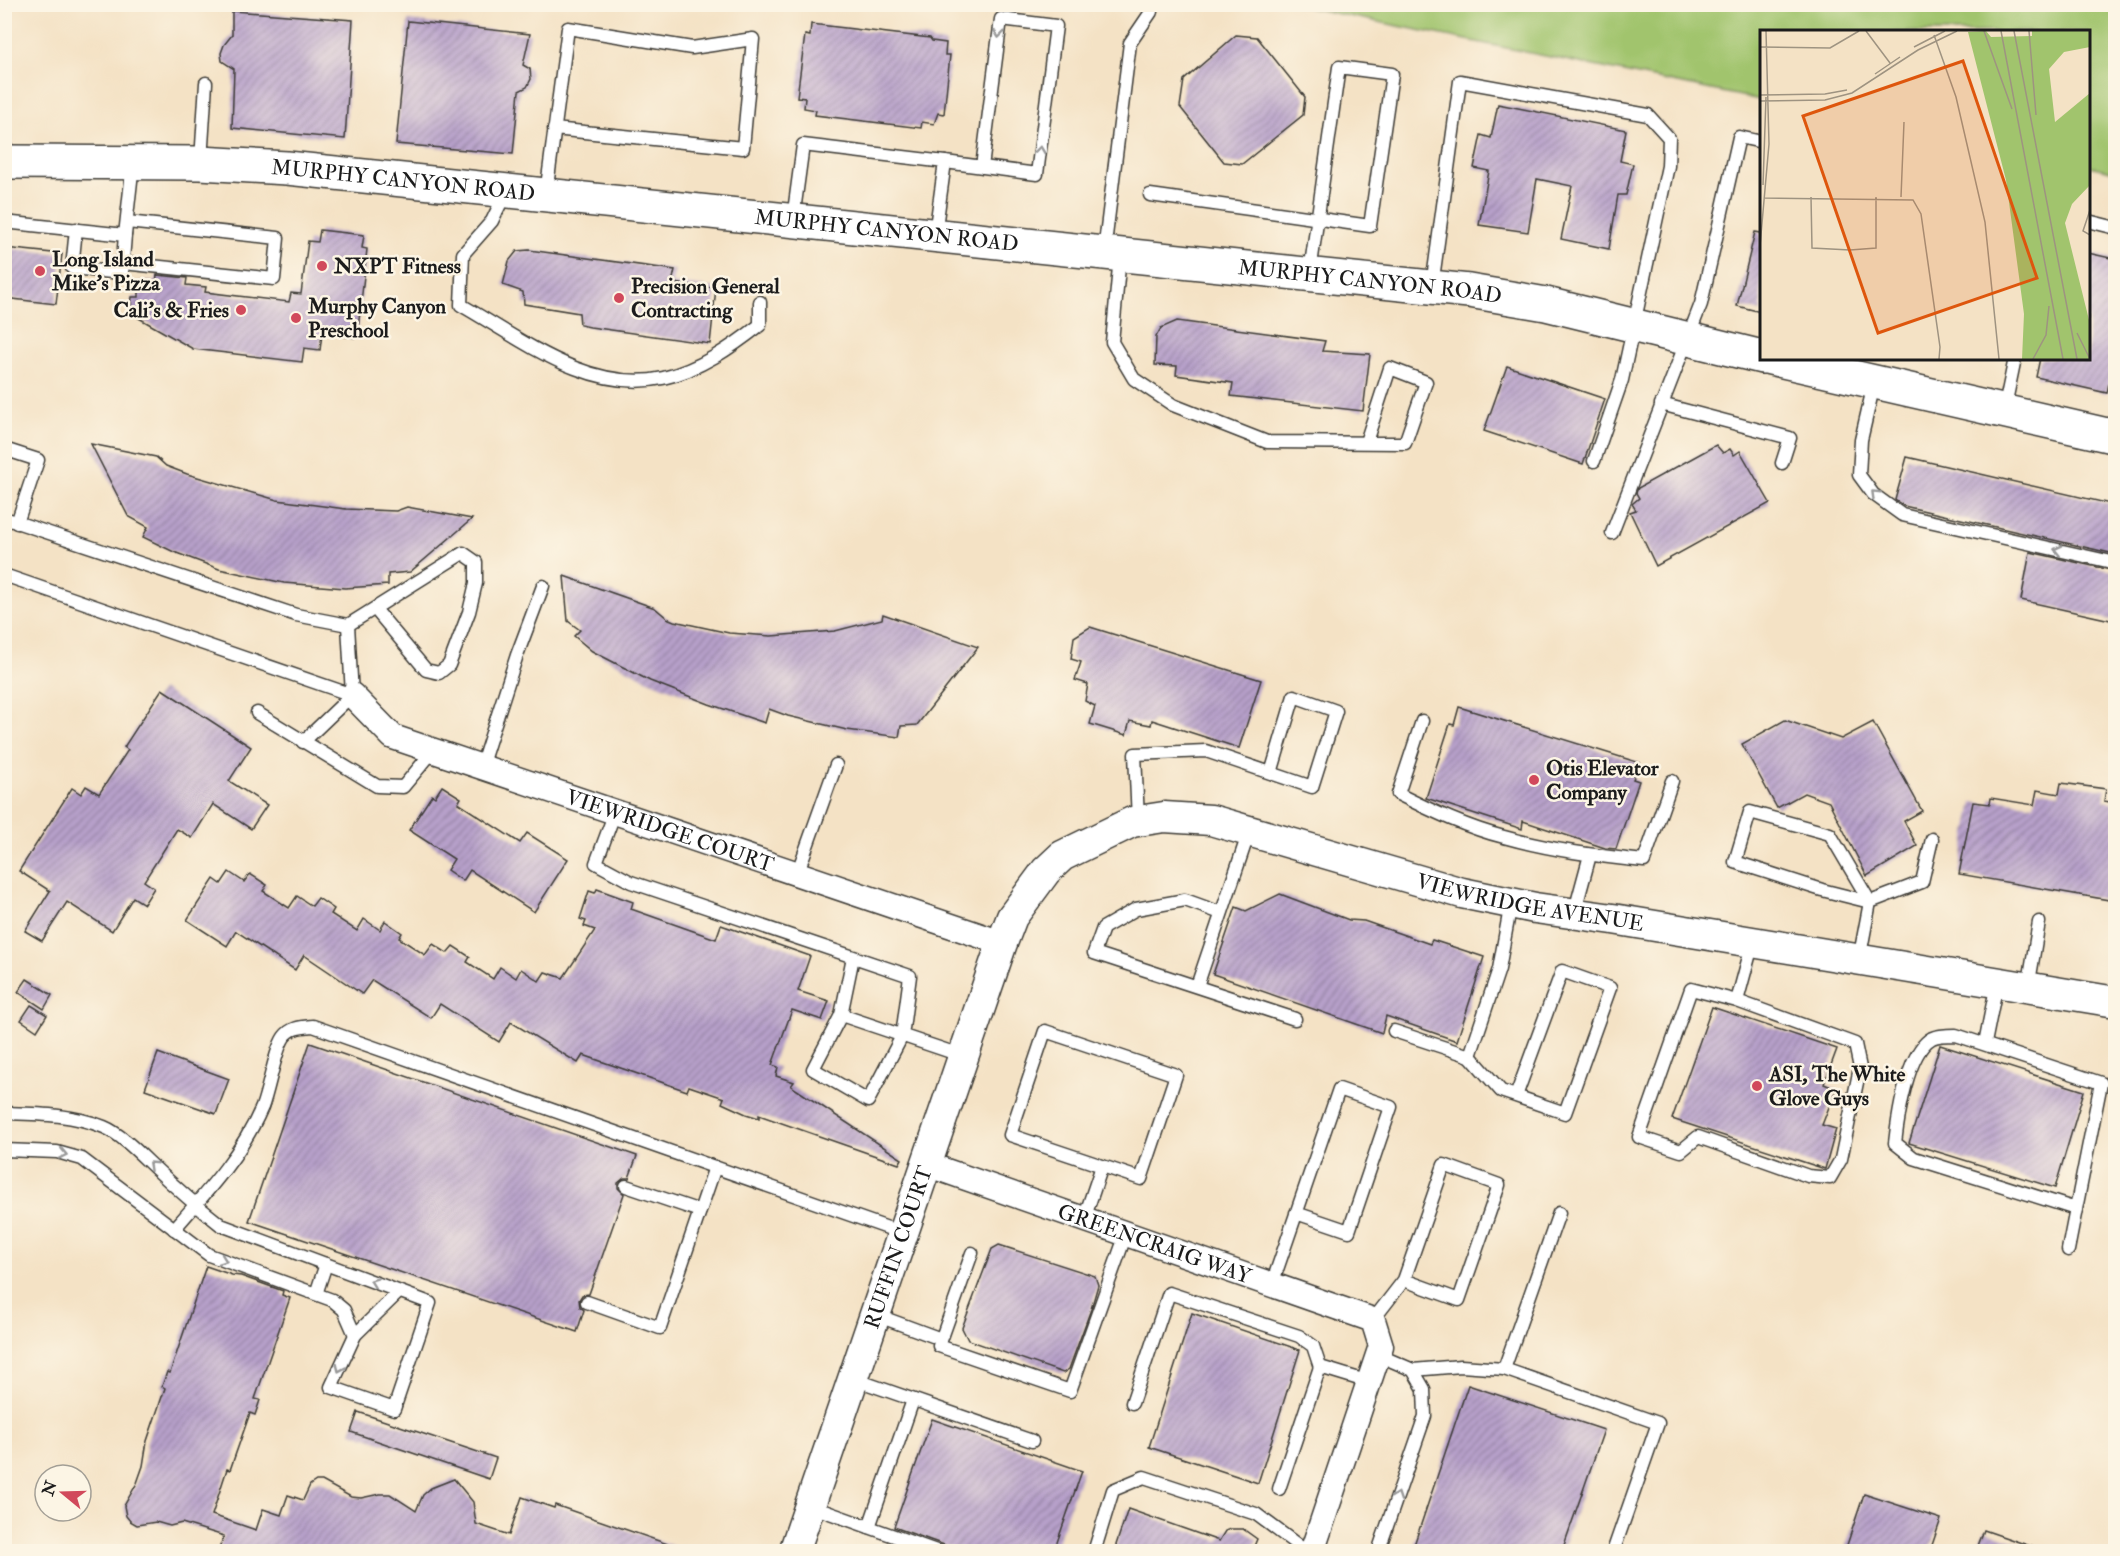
<svg xmlns="http://www.w3.org/2000/svg" width="2120" height="1556" font-family="'IM FELL Double Pica',serif">
	<style>
		.green { fill: #a1c46d; stroke: #5e7044; stroke-width: 1.5 }
		.building { fill: url(#building-hatch) }
		.lines { fill: none; stroke-linecap: round; stroke-linejoin: round }
		.service-casing { stroke: #3c3a35; stroke-width: 15 }
		.minor-casing { stroke: #3c3a35; stroke-width: 27 }
		.tertiary-casing { stroke: #3c3a35; stroke-width: 33 }
		.secondary-casing { stroke: #3c3a35; stroke-width: 36 }
		.service { stroke: #fff; stroke-width: 12 }
		.minor { stroke: #fff; stroke-width: 24 }
		.tertiary { stroke: #fff; stroke-width: 30 }
		.secondary { stroke: #fff; stroke-width: 33 }
		.oneway { stroke: #999 }
		.poi-dot { fill: #d1495b; stroke: #fcf5e5; stroke-width: 2 }
		.labels { text-anchor: middle; stroke-width: 5; stroke-linejoin: round; paint-order: stroke }
		.street-label { font-size: 21px; fill: #1c1c1c; stroke: #fcf5e5 }
		.poi-label { font-size: 21px; font-weight: bold; fill: #1c1c1c; stroke: #fcf5e5; text-anchor: start }
		.inset-road { fill: none; stroke: #9e9381; stroke-width: 1.5 }
		.view { fill: #de560d; fill-opacity: 0.15; stroke: #de560d; stroke-width: 3 }
		.inset-edge { fill: none; stroke: #1c1c1c; stroke-width: 3 }
	</style>
	<defs>
		<pattern id="building-hatch" width="6" height="6" patternUnits="userSpaceOnUse" patternTransform="scale(1.5)"><rect width="6" height="6" fill="#b7a0ca"/><path d="M-1 1l2-2M0 6l6-6M5 7l2-2" fill="none" stroke="#9482a3"/></pattern>
	</defs>
	<rect width="100%" height="100%" fill="#fcf5e5"/>
	<filter id="ink" filterUnits="userSpaceOnUse"><feTurbulence type="fractalNoise" baseFrequency=".0167" numOctaves="2"/><feDisplacementMap in="SourceGraphic" scale="12" xChannelSelector="R" yChannelSelector="G"/><feConvolveMatrix kernelMatrix="1 2 1 2 8 2 1 2 1" color-interpolation-filters="sRGB"/></filter>
	<filter id="wash" filterUnits="userSpaceOnUse"><feTurbulence type="fractalNoise" baseFrequency=".008" numOctaves="4" result="noise"/><feDisplacementMap in="SourceGraphic" scale="24" xChannelSelector="R" yChannelSelector="G"/><feGaussianBlur stdDeviation="1.35" result="paint"/><feColorMatrix in="noise" values="0 0 0 0 0 0 0 0 0 0 0 0 0 0 0 0 0 1.4 0 .05"/><feComposite in="paint" operator="in"/></filter>
	<g filter="url(#wash)">
		<rect width="100%" height="100%" fill="#f4e2c5"/>
		<path class="green" d="M1295 5H2115V172L2089 166 2088 32H1762L1761 100Z"/>
		<g id="blocks">
			<g class="building">
				<path d="M232 11 353 20 345 139 232 128 234 69 222 61 221 53 224 45 232 35Z"/>
				<path d="M408 21 530 34 523 65 530 69 531 79 527 87 519 91 513 154 396 144Z"/>
				<path d="M811 24 930 38 932 41 946 43 945 55H950L944 114 938 113 934 124 922 122 921 128 815 115 816 110 804 108 805 98 797 97 805 35 810 36Z"/>
				<path d="M1236 35 1257 37 1305 97 1303 115 1242 164 1224 162 1180 107 1184 80Z"/>
				<path d="M1498 104 1626 130 1620 161 1633 164 1626 195H1618L1609 249 1561 239 1572 186 1537 179 1528 232 1479 225 1489 171 1474 168 1481 135 1491 138Z"/>
				<path d="M320 230 364 235 362 248 367 249 357 338 322 334 320 350 304 348 302 362 193 349 130 313 132 297H139V281L156 282 157 275 187 278 186 285 206 287 205 292 289 302 291 293 301 294 308 241 318 242Z"/>
				<path d="M1755 232 1761 233V312L1737 306Z"/>
				<path d="M4 248 62 254 56 304 4 298Z"/>
				<path d="M529 250 675 270 672 283 716 288 710 344 590 327 580 325 579 313 524 304 523 292 503 285 509 261 517 251Z"/>
				<path d="M2088 253 2115 259V356L2107 393 2036 377 2040 358H2088Z"/>
				<path d="M1177 321 1325 341 1322 351 1370 354 1363 411 1231 396 1233 383 1176 375 1177 366 1155 365 1156 337 1161 328Z"/>
				<path d="M1507 366 1605 399 1583 464 1484 431Z"/>
				<path d="M91 444 156 457 166 466 187 474 277 500 346 509 396 511 407 507 472 519 410 572 388 574V585L345 588 284 583 219 569 174 552 143 537 148 527 128 516Z"/>
				<path d="M1716 445 1723 453 1730 449 1734 455 1740 451 1770 503 1656 566 1630 512 1636 510 1632 504 1639 498 1636 493 1638 488Z"/>
				<path d="M1907 457 2115 505V554L1904 506 1895 500Z"/>
				<path d="M2030 552 2115 571V621L2021 600Z"/>
				<path d="M564 576 655 608 667 618 674 621 729 633 771 636 835 631 882 619 883 614 978 647 917 725 901 726 899 737 847 730 788 716 769 709 765 723 709 704 650 681 592 651 574 636 580 630 568 621Z"/>
				<path d="M1090 627 1261 680 1239 748 1152 720 1151 725 1130 721 1126 735 1090 724 1095 706 1085 701 1088 684 1075 680 1081 662 1071 659 1074 637Z"/>
				<path d="M162 689 251 747 229 781 267 805 251 829 213 804 192 838 177 829 144 881 154 888 144 904 133 897 112 931 67 902 42 941 25 931 50 891 19 871 72 788 81 794 86 786 99 794 128 750 124 747Z"/>
				<path d="M1459 707 1640 763 1633 779 1639 781 1616 849 1605 848 1523 821 1522 829 1426 798 1450 724 1454 725Z"/>
				<path d="M1785 720 1841 739 1873 722 1922 811 1904 821 1917 846 1867 876 1829 802 1804 793 1777 808 1742 744Z"/>
				<path d="M2061 783 2106 789 2104 801 2115 803V901L1959 874 1973 802 1990 804 1991 798 2034 805 2037 790 2059 794Z"/>
				<path d="M442 786 461 798 458 803 520 843 527 833 568 859 534 912 470 870 463 881 447 870 454 859 409 830 432 795 435 797Z"/>
				<path d="M229 872 244 882 250 874 267 885 263 891 289 908 297 896 312 906 318 898 334 909 331 914 357 931 364 919 380 930 385 921 402 933 399 938 425 955 433 944 447 953 453 946 470 957 467 962 493 979 500 967 516 978 521 969 539 981 545 972 563 978 595 930 584 926 586 921 580 919 589 891 595 893 597 889 633 902 631 909 716 939 721 925 810 956 798 991 829 1001 822 1020 792 1010 772 1065 778 1067 776 1076 794 1082 791 1086 902 1159 899 1164 759 1115V1118L746 1114 722 1103 724 1098 689 1086 687 1091 583 1055 578 1063 511 1022 499 1042 440 1004 431 1018 372 980 362 994 304 955 295 970 236 931 227 946 187 920 214 879 221 884Z"/>
				<path d="M1280 894 1349 920 1364 921 1430 944 1432 940 1484 957 1457 1041 1386 1016 1382 1033 1213 974 1236 907 1246 911Z"/>
				<path d="M27 979 52 995 44 1009 18 992Z"/>
				<path d="M31 1005 47 1015 37 1031 21 1020Z"/>
				<path d="M1712 1007 1837 1049 1824 1084 1836 1089 1822 1125 1836 1129 1825 1169 1672 1119Z"/>
				<path d="M310 1043 637 1156 629 1178H624L618 1183V1188L624 1194 589 1294 582 1295 579 1300 580 1307 584 1310 577 1332 249 1221Z"/>
				<path d="M1940 1045 2084 1091 2055 1188 1909 1143Z"/>
				<path d="M158 1053 229 1079 216 1114 145 1089Z"/>
				<path d="M999 1245 1095 1276 1098 1285 1091 1309 1069 1369 1063 1373 968 1340 962 1328 992 1249Z"/>
				<path d="M206 1266 232 1275 241 1276 283 1291 282 1295 290 1298 255 1399 260 1400 255 1415 250 1413 230 1470 227 1469 212 1515 256 1530 263 1509 281 1515 288 1495 303 1500 310 1485 316 1481H322L351 1497 361 1498 380 1494H390L416 1511 423 1495 431 1488 454 1479 473 1502 476 1524 509 1535 522 1497 554 1508 555 1505 682 1549V1551H218L224 1536 182 1523 170 1526 156 1522 137 1525 130 1521 126 1516 124 1506 137 1483 143 1466 147 1441 165 1388 162 1386 167 1372 170 1373Z"/>
				<path d="M1192 1313 1300 1350 1258 1483 1149 1447Z"/>
				<path d="M1468 1385 1604 1430 1562 1551H1412Z"/>
				<path d="M358 1412 496 1458 489 1479 351 1432Z"/>
				<path d="M932 1419 1082 1471 1054 1551H961L894 1527Z"/>
				<path d="M1864 1494 1941 1519 1930 1551H1845Z"/>
				<path d="M1128 1509 1219 1541 1225 1531 1230 1529H1243L1257 1539 1252 1551H1114Z"/>
				<path d="M1984 1530 2039 1549 2038 1551H1976Z"/>
			</g>
		</g>
	</g>
	<g filter="url(#ink)">
		<use href="#blocks" fill-opacity="0" stroke="#3c3a35" stroke-width="1.5"/>
		<g class="lines">
			<g class="service-casing">
				<g id="service">
					<path d="M201 161 206 83"/>
					<path d="M945 162 1037 174 1056 26 1001 19 982 167"/>
					<path d="M505 194 492 221 463 254 461 305C521 339 590 394 663 378 699 370 732 347 760 325V302"/>
					<path d="M546 194 568 28 692 48 753 39 743 148 554 129"/>
					<path d="M1150 195 1370 226 1392 74 1339 67 1310 272"/>
					<path d="M793 219 803 145 945 162 935 234"/>
					<path d="M2088 221 2116 228"/>
					<path d="M4 222 125 235 133 163"/>
					<path d="M76 229 72 268 122 273 125 235"/>
					<path d="M1104 252 1130 43 1151 12"/>
					<path d="M1120 256 1112 342 1134 379 1173 405 1267 442 1405 443 1426 382 1390 368 1366 442"/>
					<path d="M123 263 274 279 278 238 127 222"/>
					<path d="M1432 286 1460 81 1648 115 1669 138 1668 166 1622 380 1594 461"/>
					<path d="M1874 384 1861 440 1859 475 1873 494 1902 515 2116 563"/>
					<path d="M1661 404 1790 438 1782 463"/>
					<path d="M2004 411 2015 358"/>
					<path d="M4 449 38 460 17 523"/>
					<path d="M4 518 296 615 348 625 463 553 476 562V583L469 612 449 665 439 673 426 670 375 609"/>
					<path d="M1612 533 1701 304 1739 137 1762 142"/>
					<path d="M4 575 352 695"/>
					<path d="M257 713 377 786 403 787 433 751"/>
					<path d="M1422 721 1398 794C1432 811 1468 828 1504 837 1550 850 1597 856 1644 861L1672 781"/>
					<path d="M303 742 352 695 348 625"/>
					<path d="M481 767 517 655 543 586"/>
					<path d="M615 812 596 863 631 882 910 976 902 1036 868 1101 813 1069 841 1015 853 957"/>
					<path d="M1138 820 1135 754 1206 751 1312 787 1336 711 1294 696 1271 773"/>
					<path d="M797 874 836 765"/>
					<path d="M1221 913 1185 900 1136 909 1103 928 1094 953 1295 1019"/>
					<path d="M1574 914 1590 855"/>
					<path d="M1859 960 1870 902 1830 834 1750 812 1735 862 1822 890 1870 902 1922 882 1932 839"/>
					<path d="M1197 986 1249 832"/>
					<path d="M2028 988 2039 922"/>
					<path d="M1737 1001 1691 989 1639 1137 1681 1151 1698 1137 1808 1176 1830 1178 1841 1159 1860 1068 1855 1044 1737 1001 1753 942"/>
					<path d="M841 1015 963 1056"/>
					<path d="M1045 1031 1176 1075 1141 1179 1010 1135Z"/>
					<path d="M1394 1031 1470 1056 1499 969 1511 903"/>
					<path d="M1956 1035 2101 1083 2076 1209 1914 1158 1895 1143C1898 1117 1907 1052 1932 1038 1938 1035 1949 1035 1956 1035Z"/>
					<path d="M1985 1043 1997 983"/>
					<path d="M1470 1056 1501 1091 1565 1113 1610 988 1562 971 1516 1096"/>
					<path d="M4 1113C38 1114 72 1114 104 1127 121 1134 141 1155 155 1168 176 1188 198 1207 221 1225L430 1303 394 1409 331 1387 355 1335 344 1310 332 1300 209 1255 82 1159 57 1152 4 1150"/>
					<path d="M626 1186 700 1211"/>
					<path d="M1084 1219 1102 1166"/>
					<path d="M174 1229C207 1192 242 1154 262 1107 269 1089 275 1050 284 1037 291 1027 302 1027 313 1026L902 1233"/>
					<path d="M2068 1250 2076 1209"/>
					<path d="M972 1253 939 1346 1070 1391 1126 1234"/>
					<path d="M1272 1284 1339 1089 1391 1107 1349 1231 1296 1213"/>
					<path d="M316 1294 326 1264"/>
					<path d="M587 1302 660 1328 715 1167"/>
					<path d="M876 1315 941 1339"/>
					<path d="M1373 1320 1404 1280 1444 1165 1499 1185 1459 1300 1404 1280"/>
					<path d="M355 1335 399 1292"/>
					<path d="M1504 1369 1559 1213"/>
					<path d="M1413 1370 1461 1366 1504 1369 1658 1423 1613 1552"/>
					<path d="M854 1379 1032 1441"/>
					<path d="M1132 1403 1169 1293 1299 1336 1313 1346 1320 1367"/>
					<path d="M1279 1489 1320 1367 1369 1382"/>
					<path d="M810 1506 939 1552"/>
					<path d="M869 1527 913 1400"/>
					<path d="M1094 1552 1113 1490 1144 1477 1256 1514 1307 1552"/>
					<path d="M1378 1552 1425 1416 1424 1389 1413 1370 1378 1355"/>
				</g>
			</g>
			<g class="minor-casing">
				<g id="minor">
					<path id="s1" d="M352 695 393 737 1002 943"/>
					<path id="s2" d="M926 1164 1373 1320 1381 1346 1312 1552"/>
				</g>
			</g>
			<g class="tertiary-casing">
				<g id="tertiary">
					<path id="s3" d="M794 1552 1002 943 1012 917 1046 871 1062 856 1132 822 1164 817 1211 820 1462 893 1535 908 1613 919 2116 1002"/>
				</g>
			</g>
			<g class="secondary-casing">
				<g id="secondary">
					<path id="s4" d="M4 162 200 163 287 168 1469 291 1546 304 1762 357"/>
					<path d="M1770 358 2116 437"/>
				</g>
			</g>
			<use href="#service" class="service"/>
			<use href="#minor" class="minor"/>
			<use href="#tertiary" class="tertiary"/>
			<use href="#secondary" class="secondary"/>
		</g>
		<defs><path id="oneway-chevron" d="M-2-3.5L2.5 0L-2 3.5" fill="none" stroke-width="1.6" stroke-linecap="round" stroke-linejoin="round" transform="scale(1.5)"/></defs>
		<g class="oneway">
			<use href="#oneway-chevron" transform="translate(999 34) rotate(97)"/>
			<use href="#oneway-chevron" transform="translate(1040 150) rotate(-83)"/>
			<use href="#oneway-chevron" transform="translate(1875 494) rotate(-136)"/>
			<use href="#oneway-chevron" transform="translate(2058 550) rotate(-167)"/>
			<use href="#oneway-chevron" transform="translate(63 1154) rotate(12)"/>
			<use href="#oneway-chevron" transform="translate(152 1165) rotate(-137)"/>
			<use href="#oneway-chevron" transform="translate(223 1260) rotate(20)"/>
			<use href="#oneway-chevron" transform="translate(374 1282) rotate(-159)"/>
			<use href="#oneway-chevron" transform="translate(340 1368) rotate(114)"/>
			<use href="#oneway-chevron" transform="translate(1397 1496) rotate(-71)"/>
		</g>
	</g>
	<g class="poi-dot">
		<circle cx="322" cy="266" r="6"/>
		<circle cx="40" cy="271" r="6"/>
		<circle cx="619" cy="298" r="6"/>
		<circle cx="241" cy="310" r="6"/>
		<circle cx="296" cy="318" r="6"/>
		<circle cx="1534" cy="780" r="6"/>
		<circle cx="1757" cy="1086" r="6"/>
	</g>
	<g class="labels">
		<g class="street-label">
			<text dy="7" stroke="none"><textPath href="#s4" startOffset="400">MURPHY CANYON ROAD</textPath></text>
			<text dy="7" stroke="none"><textPath href="#s4" startOffset="886">MURPHY CANYON ROAD</textPath></text>
			<text dy="7" stroke="none"><textPath href="#s4" startOffset="1372">MURPHY CANYON ROAD</textPath></text>
			<text dy="7" stroke="none"><textPath href="#s1" startOffset="351">VIEWRIDGE COURT</textPath></text>
			<text dy="7" stroke="none"><textPath href="#s3" startOffset="1238">VIEWRIDGE AVENUE</textPath></text>
			<text dy="7" stroke="none"><textPath href="#s2" startOffset="242">GREENCRAIG WAY</textPath></text>
			<text dy="7" stroke="none"><textPath href="#s3" startOffset="322">RUFFIN COURT</textPath></text>
		</g>
		<g class="poi-label">
			<text x="52" y="266">Long Island<tspan x="52" dy="24">Mike's Pizza</tspan></text>
			<text x="334" y="273">NXPT Fitness</text>
			<text x="631" y="293">Precision General<tspan x="631" dy="24">Contracting</tspan></text>
			<text x="308" y="313">Murphy Canyon<tspan x="308" dy="24">Preschool</tspan></text>
			<text x="229" y="317" text-anchor="end">Cali's &amp; Fries</text>
			<text x="1546" y="775">Otis Elevator<tspan x="1546" dy="24">Company</tspan></text>
			<text x="1769" y="1081">ASI, The White<tspan x="1769" dy="24">Glove Guys</tspan></text>
		</g>
	</g>
	<g transform="translate(1760 30)">
		<rect width="330" height="330" fill="#f4e2c5"/>
		<path d="M226 1 231 7 272 6V1H330V17L304 22 289 39 295 92 330 63V155L312 174 305 193 330 294V329H262L264 284 246 150 208 2Z" fill="#a1c46d"/>
		<path class="inset-road" d="M106 1 130 33M224 1 252 79M241 1 303 329M254 1 317 329M269 1 276 85M174 5 196 67 225 192 239 329M0 17 70 18 99 1M154 17 185 1M115 44 140 27M0 65 65 64 87 60M0 71 65 70 92 63 158 20 197 1M3 155 6 67M51 167 52 218 90 220 116 218V167M141 167 144 92M5 168 153 170 161 184 180 317 179 329M330 180 323 201 330 205M0 216 9 114 6 1M317 303 330 329M273 329 286 305 289 276"/>
		<path class="view" d="M203 31 277 248 118 303 43 86Z"/>
		<rect width="330" height="330" class="inset-edge"/>
	</g>
	<rect width="2120" height="1556" fill="none" stroke="#fcf5e5" stroke-width="24"/>
	<g transform="translate(63 1493) rotate(289)"><circle r="28" fill="#fcf5e5" stroke="#a29e95" stroke-width="1.5"/>
	<path d="M0-4.5L10 22L0 15L-10 22Z" fill="#d1495b"/>
	<text y="-9" font-size="16" font-weight="bold" text-anchor="middle" fill="#1c1c1c">N</text>
	</g>
</svg>
